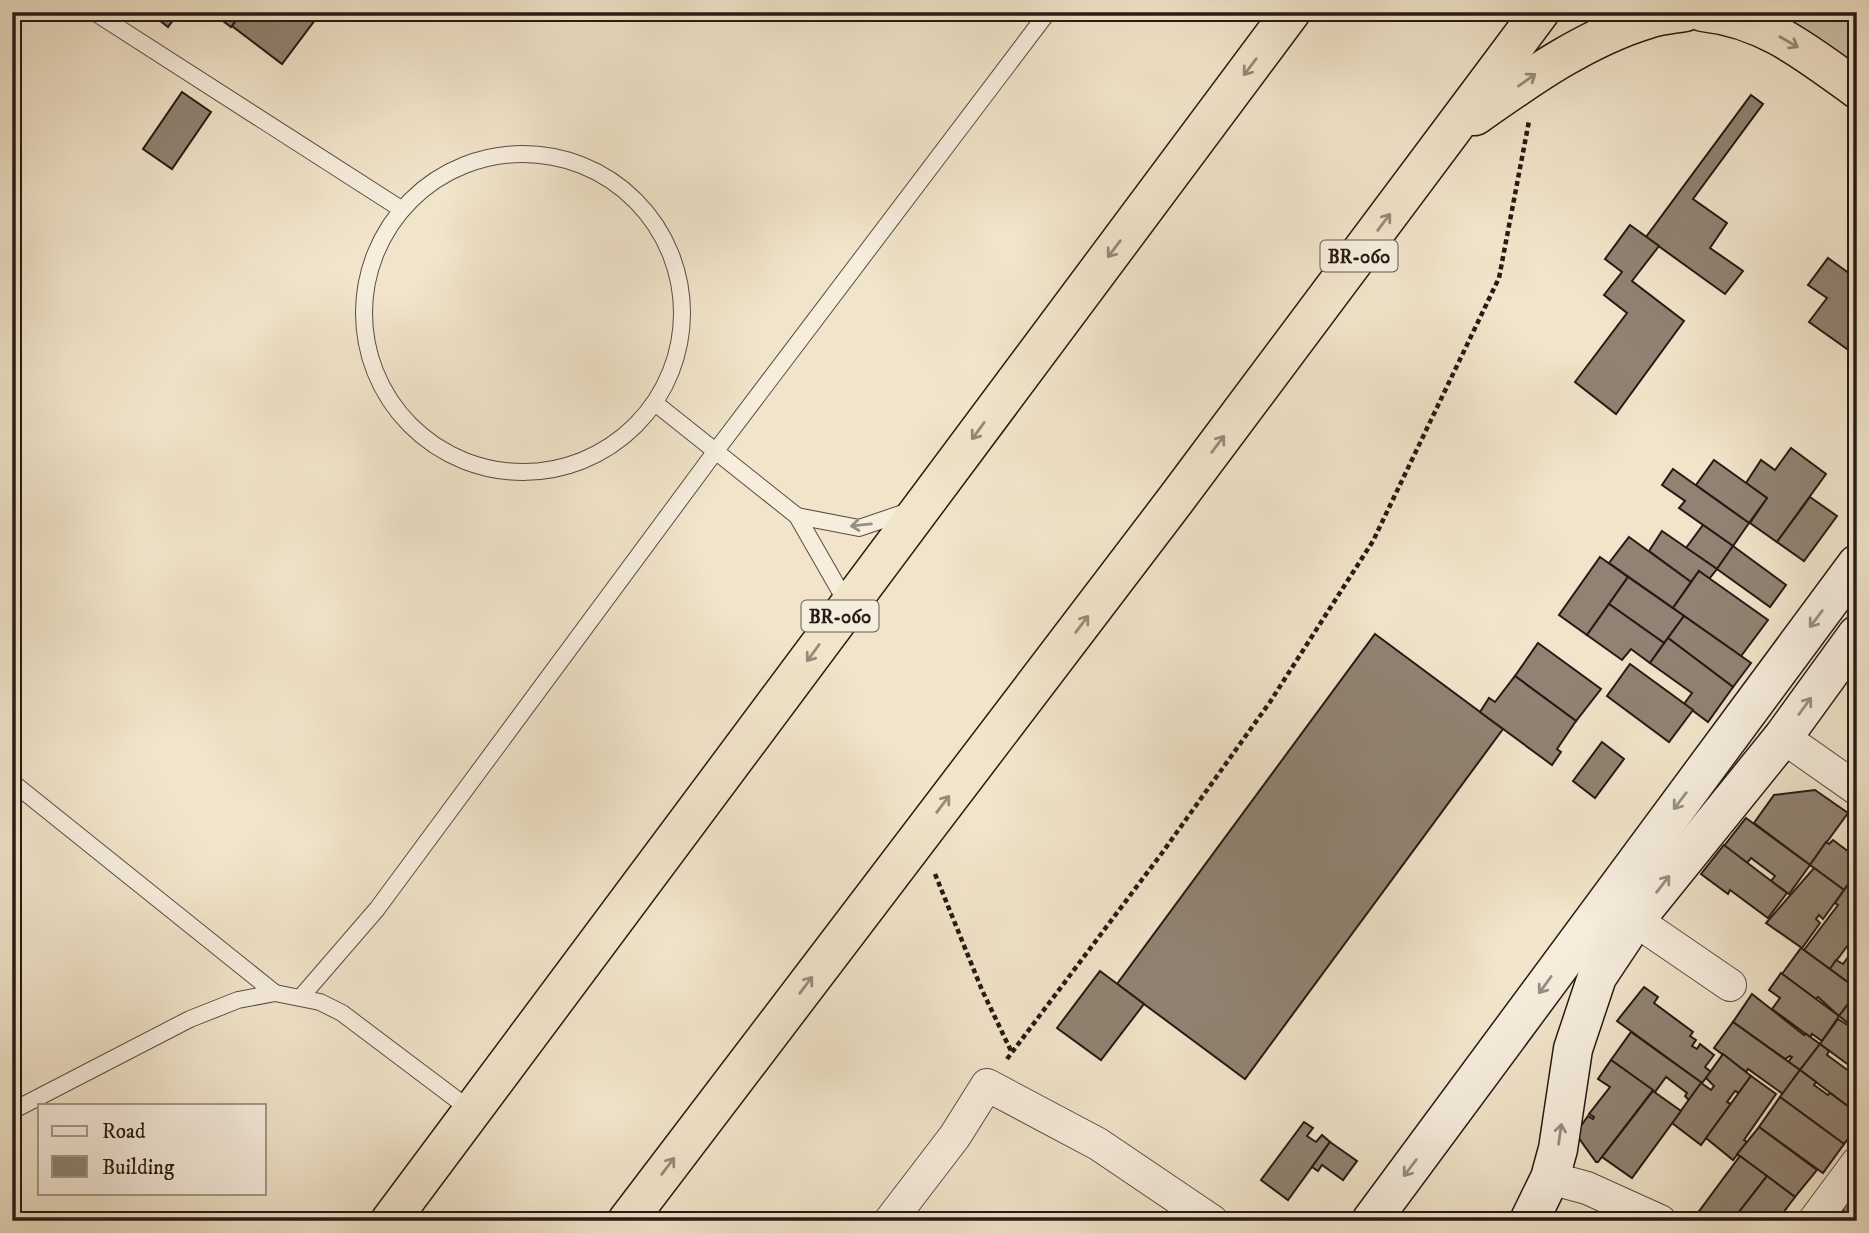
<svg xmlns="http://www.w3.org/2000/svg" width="1869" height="1233" font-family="'IM FELL DW Pica',serif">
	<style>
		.green { fill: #cec2ab; stroke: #7a6e60; stroke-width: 2 }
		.building { fill: #908373; stroke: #261a15; stroke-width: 2 }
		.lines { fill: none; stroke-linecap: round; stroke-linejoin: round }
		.lane-casing { stroke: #594c42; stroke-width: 18 }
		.street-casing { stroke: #594c42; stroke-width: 34 }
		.secondary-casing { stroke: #261a15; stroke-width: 41 }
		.highway-casing { stroke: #261a15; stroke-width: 41 }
		.path { stroke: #261a15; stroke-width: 4.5; stroke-dasharray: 5 3.5; stroke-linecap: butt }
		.lane { stroke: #f6eddd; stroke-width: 16 }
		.street { stroke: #f6eddd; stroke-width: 32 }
		.secondary { stroke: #f6eddd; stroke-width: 38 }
		.highway { stroke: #f1e4ca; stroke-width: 38 }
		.oneway { stroke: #968979 }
		.oneway2 { stroke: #988e83 }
		.labels { text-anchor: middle; stroke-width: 6; stroke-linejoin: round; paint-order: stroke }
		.shield { fill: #f6eddd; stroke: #645951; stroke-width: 2 }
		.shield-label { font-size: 19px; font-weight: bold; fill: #261a15 }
	</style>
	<rect width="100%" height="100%" fill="#f1e4ca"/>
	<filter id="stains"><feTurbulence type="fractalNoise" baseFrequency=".00286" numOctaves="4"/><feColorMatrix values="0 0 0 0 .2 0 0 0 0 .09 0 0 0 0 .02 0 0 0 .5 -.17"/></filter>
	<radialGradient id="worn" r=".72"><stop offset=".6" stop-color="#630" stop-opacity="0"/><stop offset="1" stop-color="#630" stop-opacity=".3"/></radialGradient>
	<path class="green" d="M1777 12H1857V70Z"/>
	<g class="building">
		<path d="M149 12H179L168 27Z"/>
		<path d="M211 12H242L231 27Z"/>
		<path d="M243 12H321L282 64 232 26Z"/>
		<path d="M182 92 211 112 172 169 143 149Z"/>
		<path d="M1751 95 1763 104 1693 199 1727 223 1710 248 1743 271 1725 294 1646 237Z"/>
		<path d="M1630 225 1659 246 1632 281 1684 321 1616 414 1575 382 1627 313 1604 295 1622 272 1605 259Z"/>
		<path d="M1828 258 1857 279V356L1809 322 1827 298 1808 285Z"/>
		<path d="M1791 448 1826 474 1777 542 1750 523 1767 498 1746 483 1761 460 1775 470Z"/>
		<path d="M1714 460 1767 498 1749 523 1696 485Z"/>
		<path d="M1673 469 1749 523 1733 546 1679 508 1685 501 1662 485Z"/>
		<path d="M1810 497 1837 516 1804 561 1777 542Z"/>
		<path d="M1703 525 1733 546 1717 569 1686 548Z"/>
		<path d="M1662 531 1717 569 1709 579 1699 571 1691 582 1649 551Z"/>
		<path d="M1629 537 1691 582 1673 608 1609 563Z"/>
		<path d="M1733 546 1786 585 1770 607 1717 569Z"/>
		<path d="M1600 557 1628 577 1587 635 1559 615Z"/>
		<path d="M1699 571 1768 620 1741 656 1673 608Z"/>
		<path d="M1628 577 1684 616 1664 643 1609 604Z"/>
		<path d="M1609 604 1664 643 1650 663 1631 649 1622 660 1587 635Z"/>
		<path d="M1684 616 1751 663 1733 687 1668 638Z"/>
		<path d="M1375 634 1503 729 1245 1079 1117 984Z"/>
		<path d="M1668 638 1733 687 1708 722 1684 704 1692 693 1650 663Z"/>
		<path d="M1538 643 1601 689 1576 721 1515 676Z"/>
		<path d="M1630 664 1693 710 1669 742 1607 696Z"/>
		<path d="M1515 676 1576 721 1557 749 1561 752 1552 765 1480 712 1489 698 1495 702Z"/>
		<path d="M1602 742 1624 759 1595 798 1573 781Z"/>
		<path d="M1815 790 1848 813 1810 865 1754 823 1774 795Z"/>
		<path d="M1746 818 1810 865 1789 894 1771 881 1775 876 1751 858 1747 863 1724 846Z"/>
		<path d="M1833 840 1857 858V873L1844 890 1810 865 1826 842 1829 844Z"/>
		<path d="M1724 845 1787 893 1768 918 1730 890 1728 894 1701 874Z"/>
		<path d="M1814 868 1844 890 1823 919 1819 915 1816 919 1820 923 1802 948 1766 923Z"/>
		<path d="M1849 883 1857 889V933L1830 969 1804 950 1838 905 1835 903Z"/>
		<path d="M1857 945V989L1830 969 1836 960 1843 964Z"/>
		<path d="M1801 948 1857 989V992L1839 1016 1818 997 1815 999 1782 974Z"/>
		<path d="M1100 971 1144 1004 1101 1060 1057 1028Z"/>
		<path d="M1781 973 1839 1016 1822 1041 1812 1034 1810 1037 1772 1009 1780 998 1769 990Z"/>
		<path d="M1644 987 1658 997 1654 1003 1693 1032 1690 1036 1696 1040 1692 1046 1697 1049 1700 1044 1714 1055 1705 1067 1711 1072 1702 1083 1617 1021Z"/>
		<path d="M1857 992V1030L1839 1016Z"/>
		<path d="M1752 994 1804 1035 1806 1034 1820 1044 1800 1070 1788 1062 1792 1057 1790 1056 1785 1059 1733 1022Z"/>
		<path d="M1838 1019 1857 1031V1071L1820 1044Z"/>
		<path d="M1733 1022 1800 1070 1783 1094 1748 1069 1746 1072 1714 1048Z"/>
		<path d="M1631 1032 1702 1083 1689 1100 1685 1096 1687 1093 1666 1077 1655 1092 1611 1060Z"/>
		<path d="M1820 1044 1829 1051 1827 1055 1857 1077V1113L1800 1070Z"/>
		<path d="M1723 1054 1751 1076 1739 1093 1735 1091 1727 1102 1731 1104 1701 1145 1672 1123 1701 1083 1711 1090 1714 1086 1706 1078Z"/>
		<path d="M1611 1060 1653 1090 1598 1162H1596L1578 1137V1130L1588 1116 1593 1119 1594 1117 1589 1114 1610 1087 1598 1079Z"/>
		<path d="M1800 1070 1816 1082 1814 1085 1828 1095 1830 1093 1857 1113V1127L1844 1144 1780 1097Z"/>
		<path d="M1751 1076 1776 1094 1744 1140 1747 1142 1733 1160 1706 1138Z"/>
		<path d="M1653 1091 1681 1111 1632 1178 1602 1157Z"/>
		<path d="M1780 1097 1844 1144 1823 1173 1759 1127Z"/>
		<path d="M1304 1122 1313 1128 1307 1136 1316 1142 1322 1135 1330 1142 1288 1200 1261 1180Z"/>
		<path d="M1759 1127 1817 1170 1795 1197 1737 1154Z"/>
		<path d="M1330 1142 1357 1161 1343 1180 1322 1165 1318 1171 1312 1167Z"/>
		<path d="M1740 1156 1767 1176 1732 1221H1707L1697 1214Z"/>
		<path d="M1767 1176 1795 1197 1777 1221H1732Z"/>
		<path d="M1857 1190V1221H1856L1842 1210Z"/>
	</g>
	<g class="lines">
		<g class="lane-casing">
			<g id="lane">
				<path d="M94 12 401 209"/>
				<circle cx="523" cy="313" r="159"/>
				<path d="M655 403 797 516 848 605"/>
				<path d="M797 516 859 528 909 511"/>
				<path d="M12 782 275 993"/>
				<path d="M301 997 377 909 715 452 1048 12"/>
				<path d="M12 1111 190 1019 238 1000 275 993 320 1002 342 1013 472 1111"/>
			</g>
		</g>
		<g class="street-casing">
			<g id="street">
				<path d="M1783 737 1857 789"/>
				<path d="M1635 920 1730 985"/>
				<path d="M1550 1178 1587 1188 1660 1221"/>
				<path d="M890 1221 955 1136 987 1085 1098 1144 1212 1221"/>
				<path d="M1814 1221 1857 1163"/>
			</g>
		</g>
		<g class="secondary-casing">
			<g id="secondary">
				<path d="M1371 1221 1857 564"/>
				<path d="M1529 1221 1550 1178 1558 1149 1573 1049 1597 977 1635 920 1783 737 1857 635"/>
			</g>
		</g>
		<g class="highway-casing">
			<g id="highway">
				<path d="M1703 12C1766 19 1807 53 1857 89"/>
				<path d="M1475 116C1529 78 1585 38 1648 19 1660 15 1673 14 1685 12"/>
				<path d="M390 1221 1291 12"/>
				<path d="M627 1221 1177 498 1540 12"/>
			</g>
		</g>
		<g class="path">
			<path d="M1840 12 1857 27"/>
			<path d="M935 874 982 990 1012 1053"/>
			<path d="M1007 1059 1162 853 1270 702 1373 541 1499 278 1529 121"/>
		</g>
		<use href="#lane" class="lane"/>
		<use href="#street" class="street"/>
		<use href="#secondary" class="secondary"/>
		<use href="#highway" class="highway"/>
	</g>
	<defs><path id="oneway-shaft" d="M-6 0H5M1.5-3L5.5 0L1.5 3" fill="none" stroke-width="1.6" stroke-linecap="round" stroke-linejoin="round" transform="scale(1.75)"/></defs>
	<g class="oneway">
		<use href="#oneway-shaft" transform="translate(1789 42) rotate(30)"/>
		<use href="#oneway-shaft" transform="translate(1250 67) rotate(127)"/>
		<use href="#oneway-shaft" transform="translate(1527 80) rotate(-35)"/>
		<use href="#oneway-shaft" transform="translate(1384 222) rotate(-53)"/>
		<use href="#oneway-shaft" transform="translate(1114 249) rotate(127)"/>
		<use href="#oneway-shaft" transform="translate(978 431) rotate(126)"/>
		<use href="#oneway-shaft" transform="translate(1218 444) rotate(-53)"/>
		<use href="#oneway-shaft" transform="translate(1082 624) rotate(-53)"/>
		<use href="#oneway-shaft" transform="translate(813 653) rotate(126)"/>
		<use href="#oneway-shaft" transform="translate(943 804) rotate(-53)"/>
		<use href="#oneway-shaft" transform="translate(806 985) rotate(-53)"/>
		<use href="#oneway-shaft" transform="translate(668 1166) rotate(-53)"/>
	</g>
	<g class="oneway2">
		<use href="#oneway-shaft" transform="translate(861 525) rotate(174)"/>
		<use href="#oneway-shaft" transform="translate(1816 619) rotate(127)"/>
		<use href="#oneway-shaft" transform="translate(1805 706) rotate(-54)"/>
		<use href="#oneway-shaft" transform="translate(1680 801) rotate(127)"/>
		<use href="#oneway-shaft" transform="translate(1663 884) rotate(-52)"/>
		<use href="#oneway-shaft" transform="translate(1545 985) rotate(126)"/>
		<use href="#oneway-shaft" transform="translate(1560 1134) rotate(-82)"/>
		<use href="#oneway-shaft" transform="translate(1410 1168) rotate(127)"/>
	</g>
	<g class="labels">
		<g class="shield">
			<rect x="1320.5" y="240.5" width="77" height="31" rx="5"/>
			<rect x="801.5" y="600.5" width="77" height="31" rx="5"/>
		</g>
		<g class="shield-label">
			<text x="1359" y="263">BR-060</text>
			<text x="840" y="623">BR-060</text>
		</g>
	</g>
	<rect width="1869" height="1233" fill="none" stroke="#f1e4ca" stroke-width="42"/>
	<rect x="14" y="14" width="1841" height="1205" fill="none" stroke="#261a15" stroke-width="3.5"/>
	<rect x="21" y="21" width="1827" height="1191" fill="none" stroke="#261a15" stroke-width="2"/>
	<rect x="38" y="1104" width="228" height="91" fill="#f6eddd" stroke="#a3998d" stroke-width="2"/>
	<rect x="52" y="1126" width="35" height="10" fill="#f6eddd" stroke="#a3998d" stroke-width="2"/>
	<text x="102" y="1138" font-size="21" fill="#261a15">Road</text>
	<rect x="52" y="1156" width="35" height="21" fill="#908373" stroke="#a3998d" stroke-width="2"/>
	<text x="102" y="1174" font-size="21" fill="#261a15">Building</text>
	<rect width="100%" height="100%" filter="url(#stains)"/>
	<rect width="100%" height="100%" fill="url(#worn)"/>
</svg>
